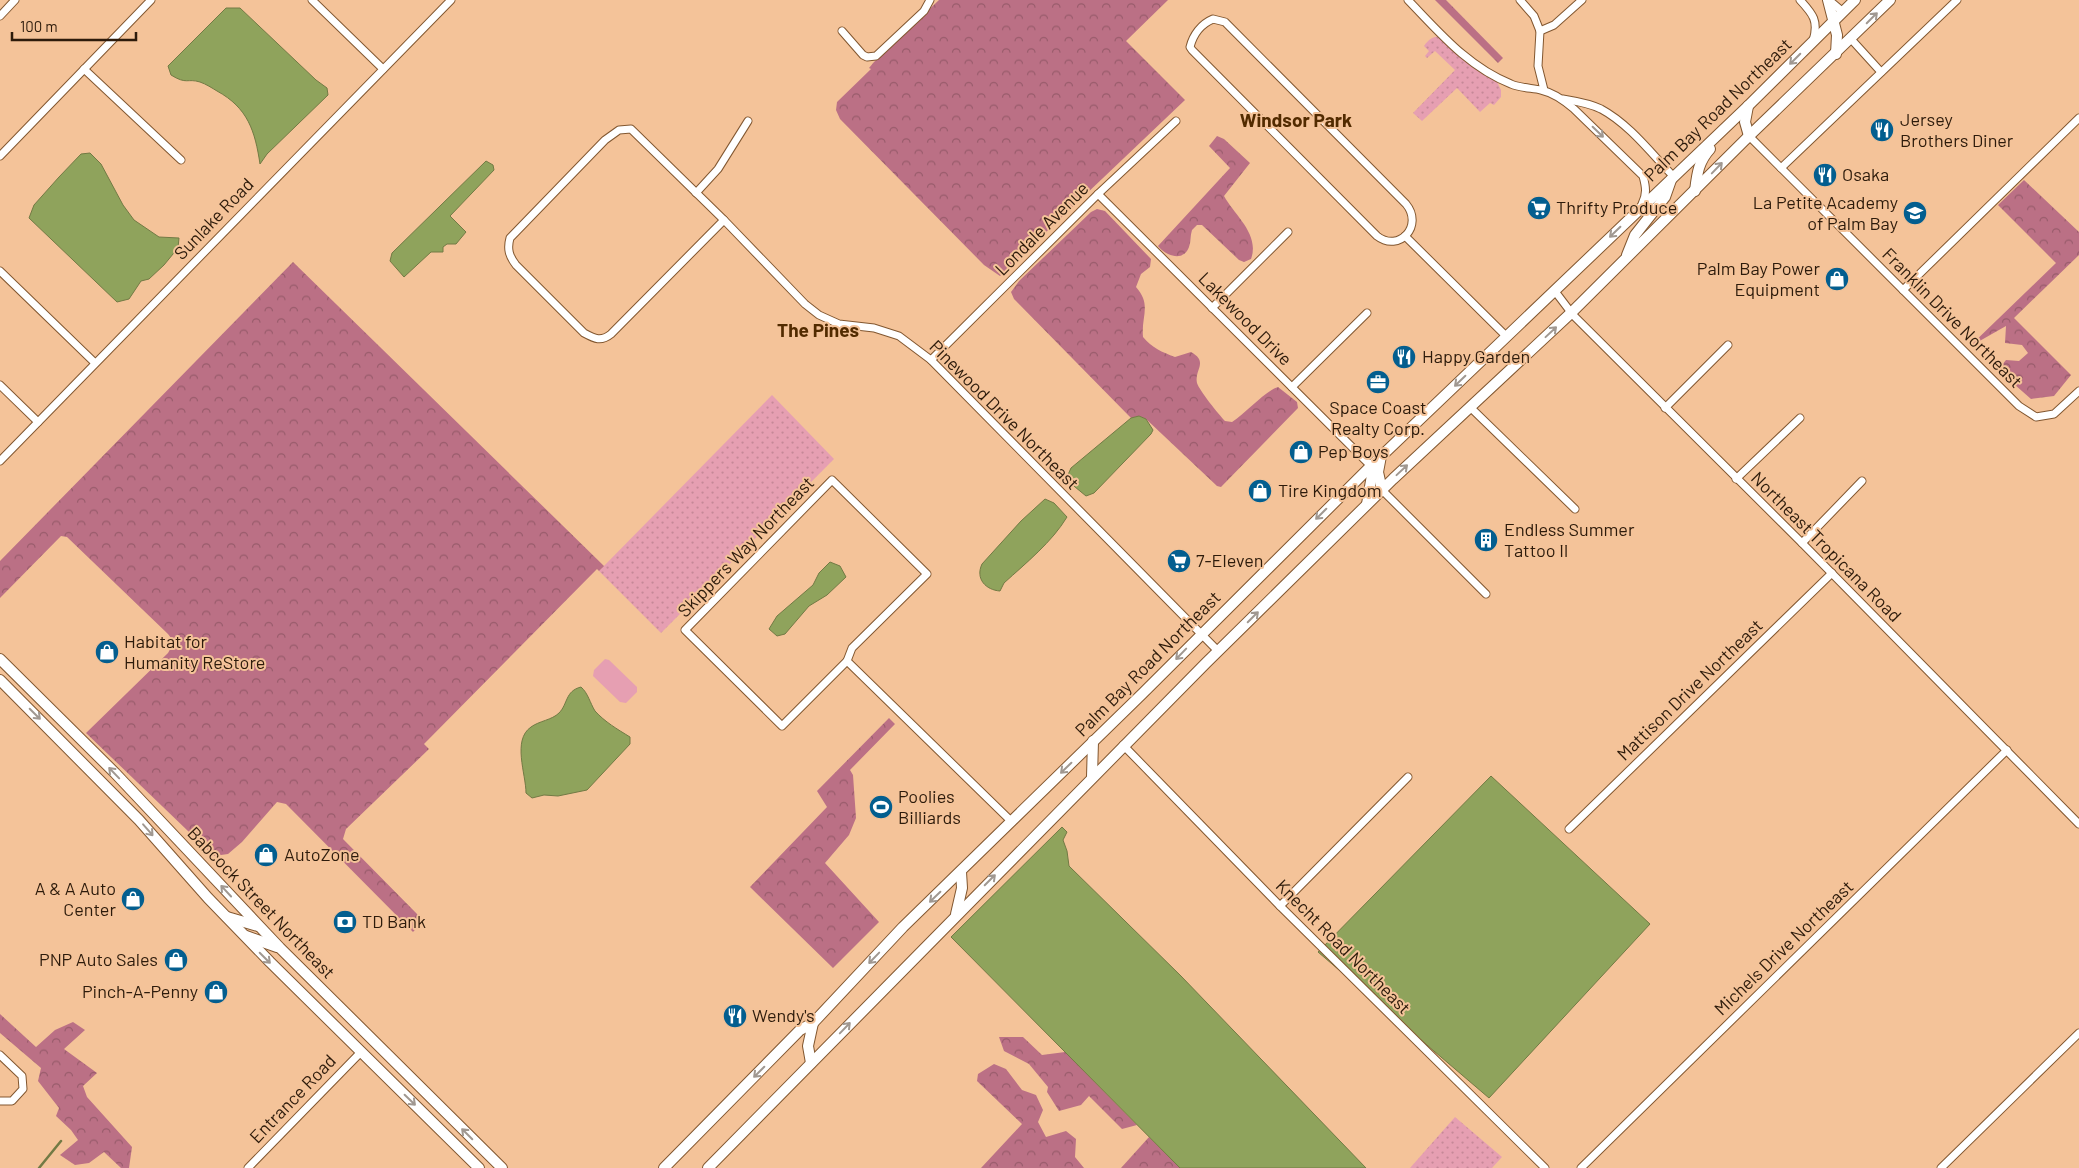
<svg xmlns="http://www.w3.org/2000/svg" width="2079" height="1168" font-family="Barlow,sans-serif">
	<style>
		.grass { fill: url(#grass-dots) }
		.forest { fill: url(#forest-crowns) }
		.garden { fill: #e69fb2 }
		.water { fill: #8fa35c; stroke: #727a44 }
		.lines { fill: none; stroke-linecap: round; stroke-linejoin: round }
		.stream { stroke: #727a44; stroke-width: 2.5 }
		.street-casing { stroke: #825730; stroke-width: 9 }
		.secondary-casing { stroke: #825730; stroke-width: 12 }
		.street { stroke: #fff; stroke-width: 7 }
		.secondary { stroke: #fff; stroke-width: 10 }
		.oneway { stroke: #a09891 }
		.labels { text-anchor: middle; stroke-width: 4; stroke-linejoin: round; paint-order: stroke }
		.street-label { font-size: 18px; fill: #2d1b0b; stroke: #f4c399 }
		.poi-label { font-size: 18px; fill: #2d1b0b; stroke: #f4c399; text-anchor: start }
		.neighbourhood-label { font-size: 19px; font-weight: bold; fill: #522b00; stroke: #f4c399 }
	</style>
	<defs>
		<pattern id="grass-dots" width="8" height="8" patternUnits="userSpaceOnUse" patternTransform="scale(1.25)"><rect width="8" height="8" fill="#e69fb2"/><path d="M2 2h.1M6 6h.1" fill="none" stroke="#c68898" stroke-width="1.8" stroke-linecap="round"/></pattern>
		<pattern id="forest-crowns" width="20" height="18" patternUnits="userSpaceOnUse" patternTransform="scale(1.25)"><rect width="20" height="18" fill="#bb7085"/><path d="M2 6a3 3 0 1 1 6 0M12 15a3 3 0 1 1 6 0" fill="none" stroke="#985b6b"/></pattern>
	</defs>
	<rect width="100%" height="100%" fill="#f4c399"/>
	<g class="grass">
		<path d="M1440 36 1467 62 1497 82 1501 90V97L1494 105 1490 103 1480 112 1457 88 1422 121 1413 113 1455 70 1435 51 1427 58 1425 56 1429 51 1424 46C1429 39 1432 37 1440 36Z"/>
		<path d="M772 395 834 459 661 633 599 571Z"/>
		<path d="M1455 1117 1502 1157 1492 1168H1410Z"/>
	</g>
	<g class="forest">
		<path d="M939 0H1168L1126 41 1185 100 1000 276 984 265 840 119 836 110 837 102 871 69 869 68 874 62Z"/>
		<path d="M1435 0H1446L1503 58 1498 63Z"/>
		<path d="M1217 136 1224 139 1250 163 1224 196C1235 216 1260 234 1251 259L1244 262 1239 260 1202 225H1197L1192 230C1190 236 1191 242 1189 247 1183 263 1165 255 1158 246L1230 168 1209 146Z"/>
		<path d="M2024 180 2079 232V255L2014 318 2071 375 2054 396 2031 399 1998 370 2006 360 2019 361 2028 353 2022 345 2005 343 2006 326 1969 347 2056 263 1998 205Z"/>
		<path d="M1097 209 1105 211 1151 259 1150 267 1141 274 1136 287C1152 305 1141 316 1143 337 1152 348 1162 352 1175 357L1191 352C1209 362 1194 370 1197 383 1199 390 1219 415 1225 421L1232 422C1246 413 1265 391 1278 387L1297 402 1298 408 1221 487 1217 486 1146 419 1139 416 1131 418 1014 299 1011 292 1019 281 1091 212Z"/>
		<path d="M293 262 604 566 599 571 597 569 424 744 429 749 346 829 343 839 418 915 422 922 413 932 286 804 277 802 242 842 228 854 214 856 86 733 168 653 174 642 168 634 67 537 61 536 0 598V561Z"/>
		<path d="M889 718 895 724 850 770 853 775 856 818 849 835 825 863 879 922 833 968 750 887 827 807 817 791Z"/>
		<path d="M0 1014 36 1047 55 1030 73 1022 85 1030 64 1049 97 1073 83 1086 87 1097 132 1147 129 1168H121L104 1152 89 1163 75 1165 60 1155 78 1140 71 1130 56 1116 59 1108 38 1081 41 1068 0 1033Z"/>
		<path d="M999 1037H1023L1042 1055 1065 1052 1137 1125 1122 1129 1089 1096 1081 1105 1059 1111 1047 1092 1048 1087 1029 1064 1004 1051Z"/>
		<path d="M994 1064 1006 1069 1022 1090 1036 1095 1043 1110 1038 1122 1046 1137 1066 1131 1076 1139 1075 1157 1084 1168H981L1022 1124 977 1081 978 1074Z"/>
		<path d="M1149 1137 1180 1168H1121Z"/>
	</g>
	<path class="garden" d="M605 659 609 660 637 687V692L626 703 620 702 593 676 594 670Z"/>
	<g class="water">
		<path d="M226 8H240L316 80 327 88 328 95 267 154 260 164C255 131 248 108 217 91 212 88 206 84 200 82 187 78 187 85 171 75L168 66Z"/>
		<path d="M90 153 101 164 123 205 134 220 159 237 179 238 178 248 164 265 149 279 141 281 129 299 117 302 29 218 34 205 59 177 81 154Z"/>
		<path d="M486 161 493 165 494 170 450 216 466 232 456 244H447L443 247V252H431L404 277 390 261 392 253Z"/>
		<path d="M1139 416 1146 419 1153 430 1151 434 1094 493 1086 496 1069 482 1067 477 1071 468 1131 418Z"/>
		<path d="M1045 499 1054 503 1067 517C1052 542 1026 563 1004 583L1000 591C986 590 975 579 982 564L1021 521Z"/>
		<path d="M830 562 840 566 846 577 827 595 809 606 785 634 777 636 769 629 777 616 813 585 819 573Z"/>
		<path d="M581 687C588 693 590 703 595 711 605 722 617 729 630 737V744L587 790 558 796 544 795 532 798 526 793C526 774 512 740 531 727 539 721 552 720 559 713 568 704 565 691 581 687Z"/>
		<path d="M1491 776 1650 924 1489 1098 1318 952Z"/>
		<path d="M1062 827 1067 832 1063 840 1067 851 1069 866 1181 976 1366 1168H1180L951 937Z"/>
	</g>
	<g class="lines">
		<path class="stream" d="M39 1168 61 1141"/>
		<g class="street-casing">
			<g id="street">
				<path d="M312 0 383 69"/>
				<path d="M1408 0C1439 32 1468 67 1511 84 1520 88 1532 88 1541 90 1554 93 1565 101 1574 109L1643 176C1646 187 1647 194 1642 204"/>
				<path d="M1520 0 1534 16 1540 31 1554 25 1582 0"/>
				<path d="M1800 0C1813 14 1819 21 1813 41"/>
				<path d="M1829 0 1843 12"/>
				<path d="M0 16 15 0"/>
				<path d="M1213 19 1225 22 1406 204C1424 226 1399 253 1377 236L1192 50 1190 47C1193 35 1201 24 1213 19Z"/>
				<path d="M842 31 863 55 867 57 876 56 924 11 930 0"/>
				<path d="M1540 31 1538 66 1544 90"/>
				<path d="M1851 39 1881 72"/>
				<path d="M84 69 181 160"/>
				<path d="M1563 99C1575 101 1589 103 1601 109 1629 124 1651 153 1673 176"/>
				<path d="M631 129 724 220 611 334C601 342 595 339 584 333L516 265C509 256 507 249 510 238L605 140 619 130Z"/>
				<path d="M1749 136 2019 406 2036 417 2054 414 2079 391"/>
				<path d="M0 156 151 0"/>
				<path d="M1781 168 1957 0"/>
				<path d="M696 193 718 169 748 121"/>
				<path d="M1098 194 1371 466"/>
				<path d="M724 220 805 304 819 315 839 324 874 328 899 336 931 360 1218 651"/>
				<path d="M1405 236 1506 336"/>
				<path d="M0 271 95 363"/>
				<path d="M1554 290 1573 315 1802 543 2079 824"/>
				<path d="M1903 290 2079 118"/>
				<path d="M1212 308 1288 232"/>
				<path d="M931 360 1098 194 1176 121"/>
				<path d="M0 385 38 422"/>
				<path d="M1292 387 1367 313"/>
				<path d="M1470 407 1575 509"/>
				<path d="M1665 408 1728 345"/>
				<path d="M0 461 451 0"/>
				<path d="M1736 479 1800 418"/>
				<path d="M832 480 927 574 852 648 847 661 782 726 685 630Z"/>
				<path d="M1382 490 1486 594"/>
				<path d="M1802 543 1862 481"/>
				<path d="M847 661 1012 822"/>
				<path d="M1123 745 1280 906 1545 1168"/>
				<path d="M1569 829 1832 573"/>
				<path d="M1280 906 1408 777"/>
				<path d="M0 1055 22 1076 23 1089 12 1101H0"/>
				<path d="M248 1168 361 1052"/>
				<path d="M1581 1168 2007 750"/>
				<path d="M1941 1168 2079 1033"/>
			</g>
		</g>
		<g class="secondary-casing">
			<g id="secondary">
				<path d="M1828 0 1837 35 1836 54"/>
				<path d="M1748 106 1745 122 1749 136"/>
				<path d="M1695 191C1697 175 1698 162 1710 149"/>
				<path d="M1627 255 1635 235 1665 197 1671 180"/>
				<path d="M1381 456 1378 472 1382 490"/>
				<path d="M1367 504 1372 475 1371 466"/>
				<path d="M0 659 115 773 280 948 502 1168"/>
				<path d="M0 680 139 820 208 898 270 962 479 1168"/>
				<path d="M1092 777 1093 741"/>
				<path d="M956 914 962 888 961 872"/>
				<path d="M227 917 258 926"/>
				<path d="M246 936 277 947"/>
				<path d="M811 1063 808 1046 813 1023"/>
				<path d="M664 1168 800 1030 813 1023 903 927 1142 694 1371 466 1748 106 1855 0"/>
				<path d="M708 1168 1206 663 1393 479 1571 313 1749 136 1890 0"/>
			</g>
		</g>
		<use href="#street" class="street"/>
		<use href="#secondary" class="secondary"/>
	</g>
	<defs><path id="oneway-shaft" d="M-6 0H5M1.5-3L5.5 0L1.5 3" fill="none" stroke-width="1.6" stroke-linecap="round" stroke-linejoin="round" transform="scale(1.25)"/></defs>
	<g class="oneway">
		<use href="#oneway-shaft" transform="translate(1872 18) rotate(-45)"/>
		<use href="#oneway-shaft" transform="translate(1795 59) rotate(135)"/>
		<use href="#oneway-shaft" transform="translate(1598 132) rotate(44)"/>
		<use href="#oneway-shaft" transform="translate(1717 168) rotate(-46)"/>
		<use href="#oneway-shaft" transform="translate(1615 232) rotate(136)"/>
		<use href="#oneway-shaft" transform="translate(1551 332) rotate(-43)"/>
		<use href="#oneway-shaft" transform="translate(1460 381) rotate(136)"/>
		<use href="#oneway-shaft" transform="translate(1402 470) rotate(-43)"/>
		<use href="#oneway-shaft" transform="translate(1321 514) rotate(135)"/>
		<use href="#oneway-shaft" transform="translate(1253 617) rotate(-45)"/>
		<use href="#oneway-shaft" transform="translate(1181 654) rotate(134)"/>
		<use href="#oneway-shaft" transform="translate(35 714) rotate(45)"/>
		<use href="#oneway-shaft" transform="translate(1066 768) rotate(136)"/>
		<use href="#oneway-shaft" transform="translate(114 773) rotate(-134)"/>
		<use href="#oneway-shaft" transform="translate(148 830) rotate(49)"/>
		<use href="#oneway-shaft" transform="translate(990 880) rotate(-45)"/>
		<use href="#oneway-shaft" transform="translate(226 891) rotate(-133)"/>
		<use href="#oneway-shaft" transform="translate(935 897) rotate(136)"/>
		<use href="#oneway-shaft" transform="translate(265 958) rotate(45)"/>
		<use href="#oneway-shaft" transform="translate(874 958) rotate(134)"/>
		<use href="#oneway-shaft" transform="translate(845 1028) rotate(-46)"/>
		<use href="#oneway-shaft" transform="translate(759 1072) rotate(135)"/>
		<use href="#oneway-shaft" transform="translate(410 1100) rotate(44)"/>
		<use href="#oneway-shaft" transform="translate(467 1134) rotate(-135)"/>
	</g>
	<defs>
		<g id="restaurant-disc" transform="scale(1.25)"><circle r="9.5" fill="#035e8f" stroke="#f4c399"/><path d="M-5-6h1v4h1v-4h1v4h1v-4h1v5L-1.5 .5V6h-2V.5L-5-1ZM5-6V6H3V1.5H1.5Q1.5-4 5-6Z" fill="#fff"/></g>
		<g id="supermarket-disc" transform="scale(1.25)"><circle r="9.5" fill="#035e8f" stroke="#f4c399"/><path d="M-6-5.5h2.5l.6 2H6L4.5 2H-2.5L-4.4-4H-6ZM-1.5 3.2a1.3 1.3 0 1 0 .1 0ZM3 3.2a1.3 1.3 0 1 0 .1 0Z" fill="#fff"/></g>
		<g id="school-disc" transform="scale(1.25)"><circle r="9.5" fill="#035e8f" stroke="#f4c399"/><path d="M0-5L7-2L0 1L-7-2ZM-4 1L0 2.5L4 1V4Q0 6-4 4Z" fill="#fff"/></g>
		<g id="shop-disc" transform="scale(1.25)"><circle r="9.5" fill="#035e8f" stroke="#f4c399"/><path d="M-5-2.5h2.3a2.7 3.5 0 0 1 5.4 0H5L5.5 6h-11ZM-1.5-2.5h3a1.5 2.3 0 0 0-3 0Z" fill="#fff"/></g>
		<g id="office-disc" transform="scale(1.25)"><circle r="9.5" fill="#035e8f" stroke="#f4c399"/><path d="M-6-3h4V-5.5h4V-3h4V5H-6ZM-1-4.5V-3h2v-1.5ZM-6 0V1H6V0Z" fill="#fff"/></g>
		<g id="building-disc" transform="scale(1.25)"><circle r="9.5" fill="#035e8f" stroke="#f4c399"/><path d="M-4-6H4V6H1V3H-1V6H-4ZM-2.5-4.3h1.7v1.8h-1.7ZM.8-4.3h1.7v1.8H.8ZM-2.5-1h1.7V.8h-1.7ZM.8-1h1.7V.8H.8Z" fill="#fff"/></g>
		<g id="stadium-disc" transform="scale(1.25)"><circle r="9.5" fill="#035e8f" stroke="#f4c399"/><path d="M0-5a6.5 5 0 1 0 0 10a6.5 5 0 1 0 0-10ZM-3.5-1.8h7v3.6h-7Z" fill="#fff"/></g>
		<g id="bank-disc" transform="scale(1.25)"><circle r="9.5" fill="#035e8f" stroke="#f4c399"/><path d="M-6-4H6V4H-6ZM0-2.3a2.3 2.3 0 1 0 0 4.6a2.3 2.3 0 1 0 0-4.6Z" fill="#fff"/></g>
	</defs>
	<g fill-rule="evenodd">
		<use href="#restaurant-disc" x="1882" y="130"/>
		<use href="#restaurant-disc" x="1825" y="175"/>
		<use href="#supermarket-disc" x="1539" y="208"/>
		<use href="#school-disc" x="1915" y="213"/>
		<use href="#shop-disc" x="1837" y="279"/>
		<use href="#restaurant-disc" x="1404" y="357"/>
		<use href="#office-disc" x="1378" y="382"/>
		<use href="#shop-disc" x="1301" y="452"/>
		<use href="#shop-disc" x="1260" y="491"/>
		<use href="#building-disc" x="1486" y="540"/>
		<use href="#supermarket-disc" x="1179" y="561"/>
		<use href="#shop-disc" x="107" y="652"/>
		<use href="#stadium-disc" x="881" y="807"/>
		<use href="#shop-disc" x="266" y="855"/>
		<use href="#shop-disc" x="133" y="899"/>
		<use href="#bank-disc" x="345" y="922"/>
		<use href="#shop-disc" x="176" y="960"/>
		<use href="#shop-disc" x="216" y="992"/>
		<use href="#restaurant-disc" x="735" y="1016"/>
	</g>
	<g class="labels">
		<g class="street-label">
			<text transform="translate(1718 110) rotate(-44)" y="6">Palm Bay Road Northeast</text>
			<text transform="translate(214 219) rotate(-46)" y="6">Sunlake Road</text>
			<text transform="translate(1042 229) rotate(-45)" y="6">Londale Avenue</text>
			<text transform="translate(1952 318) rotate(45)" y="6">Franklin Drive Northeast</text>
			<text transform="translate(1245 319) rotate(45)" y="6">Lakewood Drive</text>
			<text transform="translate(1004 415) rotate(45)" y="6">Pinewood Drive Northeast</text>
			<text transform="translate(746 547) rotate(-46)" y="6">Skippers Way Northeast</text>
			<text transform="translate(1826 547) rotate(45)" y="6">Northeast Tropicana Road</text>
			<text transform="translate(1148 664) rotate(-45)" y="6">Palm Bay Road Northeast</text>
			<text transform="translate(1690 690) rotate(-44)" y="6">Mattison Drive Northeast</text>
			<text transform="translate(261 903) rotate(46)" y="6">Babcock Street Northeast</text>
			<text transform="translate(1343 947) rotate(45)" y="6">Knecht Road Northeast</text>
			<text transform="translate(1784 948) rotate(-44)" y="6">Michels Drive Northeast</text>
			<text transform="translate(293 1099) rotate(-46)" y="6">Entrance Road</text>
		</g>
		<g class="poi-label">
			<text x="1900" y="126">Jersey<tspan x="1900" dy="21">Brothers Diner</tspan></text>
			<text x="1842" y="181">Osaka</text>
			<text x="1898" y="209" text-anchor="end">La Petite Academy<tspan x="1898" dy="21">of Palm Bay</tspan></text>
			<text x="1556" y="214">Thrifty Produce</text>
			<text x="1820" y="275" text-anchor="end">Palm Bay Power<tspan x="1820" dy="21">Equipment</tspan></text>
			<text x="1422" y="363">Happy Garden</text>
			<text x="1378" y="414" text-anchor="middle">Space Coast<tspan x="1378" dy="21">Realty Corp.</tspan></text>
			<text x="1318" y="458">Pep Boys</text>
			<text x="1278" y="497">Tire Kingdom</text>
			<text x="1504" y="536">Endless Summer<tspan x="1504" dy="21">Tattoo II</tspan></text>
			<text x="1196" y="567">7-Eleven</text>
			<text x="124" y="648">Habitat for<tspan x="124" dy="21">Humanity ReStore</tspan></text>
			<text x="898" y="803">Poolies<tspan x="898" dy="21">Billiards</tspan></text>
			<text x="284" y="861">AutoZone</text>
			<text x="116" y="895" text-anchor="end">A &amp; A Auto<tspan x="116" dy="21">Center</tspan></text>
			<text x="362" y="928">TD Bank</text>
			<text x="158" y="966" text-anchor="end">PNP Auto Sales</text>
			<text x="198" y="998" text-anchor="end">Pinch-A-Penny</text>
			<text x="752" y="1022">Wendy's</text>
		</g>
		<g class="neighbourhood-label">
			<text x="1296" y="127">Windsor Park</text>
			<text x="818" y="337">The Pines</text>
		</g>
	</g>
	<path d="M12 32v8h124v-8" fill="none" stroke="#2d1b0b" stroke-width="2.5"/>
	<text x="20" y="32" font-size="15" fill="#2d1b0b" stroke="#f4c399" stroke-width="4" paint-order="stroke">100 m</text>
</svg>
